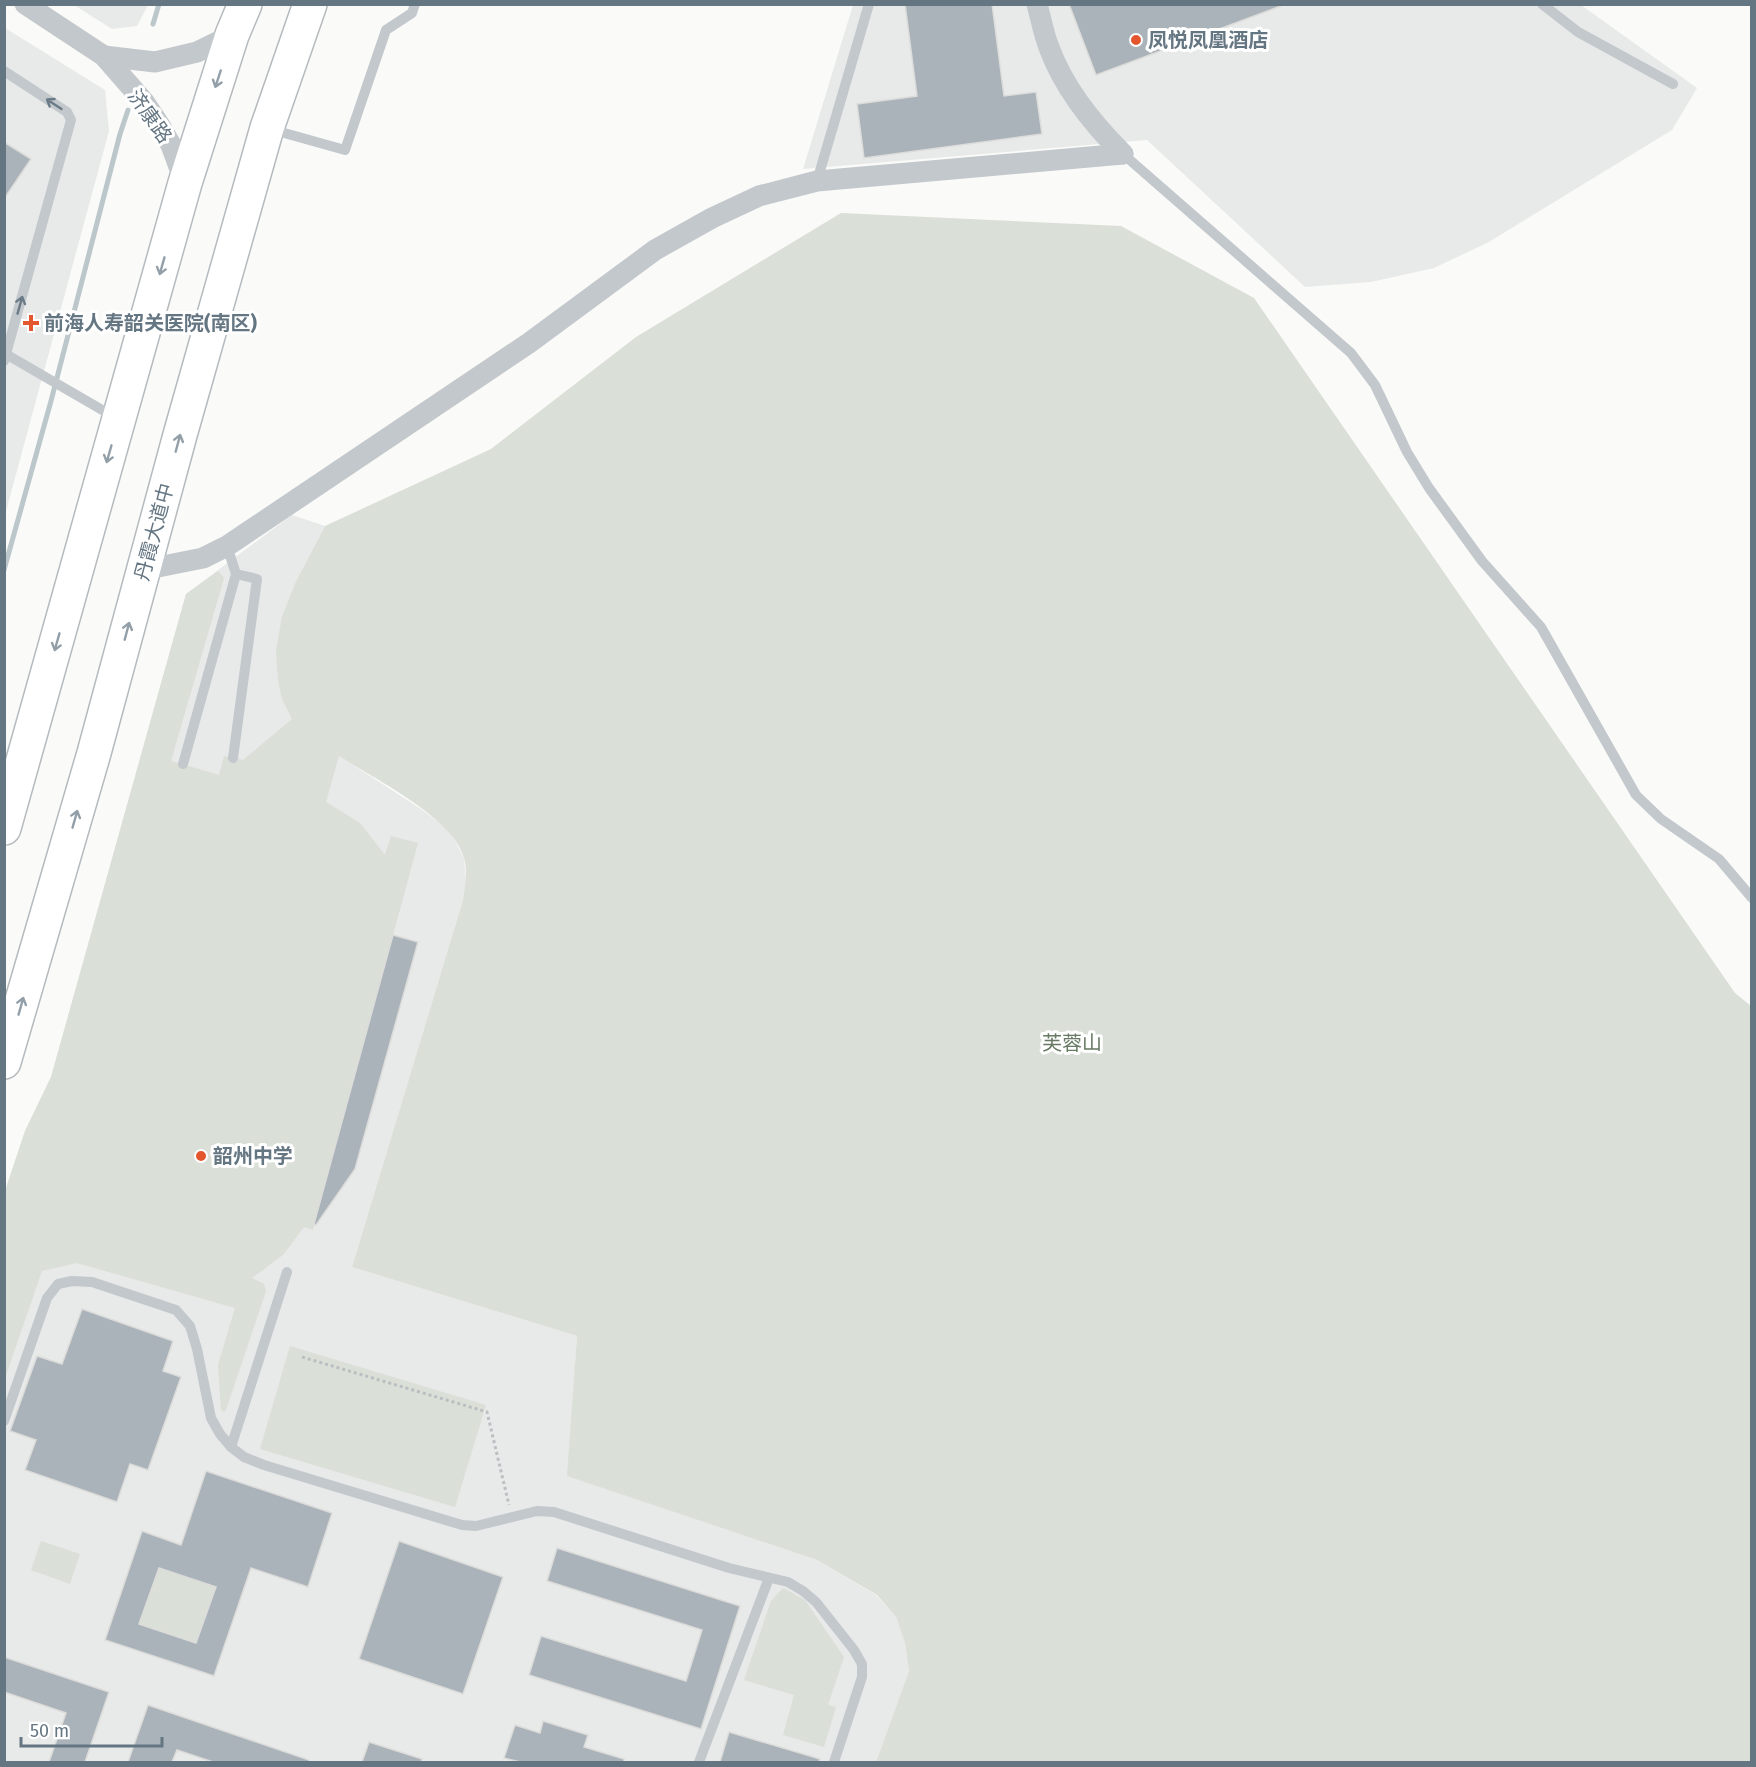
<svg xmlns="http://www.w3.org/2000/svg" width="1756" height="1767" font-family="'Fira Sans','Noto Sans SC',sans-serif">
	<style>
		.built { fill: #e8e9e9 }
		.green { fill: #dadfd7 }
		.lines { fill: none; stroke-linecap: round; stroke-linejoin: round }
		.stream { stroke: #bbc7cb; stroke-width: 5 }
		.building { fill: #aab3b9; stroke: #dcdcda; stroke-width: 1.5; fill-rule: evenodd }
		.primary-casing { stroke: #b5babe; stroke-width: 36 }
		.path { stroke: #bbbfc2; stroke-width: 3; stroke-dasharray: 3 3; stroke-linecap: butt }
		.service { stroke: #c3c8cc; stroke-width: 10 }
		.minor { stroke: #c3c8cc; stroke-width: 21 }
		.primary { stroke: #fff; stroke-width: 33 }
		.oneway { stroke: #939fa8 }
		.oneway2 { stroke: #6a7a87 }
		.poi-dot { fill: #e4572e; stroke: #fff; stroke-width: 2 }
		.labels { text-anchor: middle; stroke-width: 6; stroke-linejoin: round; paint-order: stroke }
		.poi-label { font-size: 20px; font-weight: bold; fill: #657683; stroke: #fff; text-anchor: start }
		.street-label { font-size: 20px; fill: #657683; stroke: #fff }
		.park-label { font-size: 20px; fill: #687a64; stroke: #fff }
	</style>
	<rect width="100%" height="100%" fill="#fafaf8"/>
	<g class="built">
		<path d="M74 5H148L137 26 112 29Z"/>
		<path d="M853 5H1581L1697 88 1672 130 1489 242 1434 268 1371 282 1305 287 1147 140 803 169Z"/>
		<path d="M5 28 105 90 109 131 5 515Z"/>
		<path d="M292 515 325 526 296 581 282 616 310 737 421 809 444 826 456 842 464 858 466 880 463 900 352 1267 577 1336 568 1476 817 1560 876 1595 896 1617 905 1643 909 1671 876 1762H5V1191L25 1131 51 1077 186 594Z"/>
	</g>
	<g class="green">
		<path d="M841 213 1121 226 1254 298 1735 993 1751 1006V1762H876L909 1671 905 1643 896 1617 877 1595 817 1560 567 1476 577 1336 352 1267 463 900C465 886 468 872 464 858 454 818 373 778 339 756L326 802 360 823 385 855 391 836 418 843 313 1230 304 1227 283 1255 252 1278 264 1284 266 1291 226 1410 224 1412 221 1410 218 1365 235 1308 77 1263 42 1271 5 1378V1191L25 1131 51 1077 186 594 218 571 224 578 171 761 219 775 224 756 243 760 292 719 282 699 278 680 276 651 282 616 296 581 325 526 491 449 636 337Z"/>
		<path d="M290 1346 486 1405 455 1507 260 1449Z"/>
		<path d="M41 1541 80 1554 70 1584 31 1570Z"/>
		<path d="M159 1568 216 1587 196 1643 139 1624Z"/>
		<path d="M783 1588 805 1600 844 1657 828 1705 836 1707 824 1747 783 1735 794 1695 744 1680 771 1601Z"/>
	</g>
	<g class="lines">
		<g class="stream">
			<path d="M153 24 159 4"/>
			<path d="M4 570 51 401 120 134 128 110"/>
		</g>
	</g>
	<g class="building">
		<path d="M905 4H992L1004 96 1036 92 1042 134 864 158 857 104 917 96Z"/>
		<path d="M1069 4H1280L1281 6 1096 75Z"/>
		<path d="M4 142 31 159 4 199Z"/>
		<path d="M393 935 418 942 355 1169 316 1225 314 1224Z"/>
		<path d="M82 1309 173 1341 163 1371 181 1377 148 1470 130 1464 117 1502 25 1470 36 1440 10 1431 37 1356 62 1364Z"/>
		<path d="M206 1471 332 1513 308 1587 251 1568 214 1676 105 1640 142 1531 181 1545ZM159 1568 216 1587 196 1643 139 1624Z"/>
		<path d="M399 1541 503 1577 463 1694 359 1659Z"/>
		<path d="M557 1548 740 1606 701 1729 529 1675 541 1636 686 1681 702 1630 547 1581Z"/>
		<path d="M4 1657 109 1692 85 1762H49L66 1713 4 1692Z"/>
		<path d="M148 1705 309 1760V1762H213L177 1750 172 1762H128Z"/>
		<path d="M543 1721 588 1735 584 1747 624 1759V1762H520L504 1758 515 1725 540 1733Z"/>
		<path d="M729 1732 820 1759 819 1762H720Z"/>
		<path d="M369 1742 422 1759 421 1762H362Z"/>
	</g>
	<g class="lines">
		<g class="primary-casing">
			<g id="primary">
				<path d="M4 828 185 183 232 35 245 4"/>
				<path d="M4 1062 94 753 180 435 267 128 310 4"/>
			</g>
		</g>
		<path class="path" d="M302 1357 487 1412 509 1505"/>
		<g class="service">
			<path d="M1542 4 1578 32 1673 84"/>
			<path d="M4 71 67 112 71 120 4 361"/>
			<path d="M270 129 345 150 386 30 412 13 415 4"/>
			<path d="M1123 154 1351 353 1375 385 1407 452 1429 488 1482 561 1541 627 1636 795 1661 819 1719 859 1752 898"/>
			<path d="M817 181 869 4"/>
			<path d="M4 353 116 418"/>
			<path d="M233 758 257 579 236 574"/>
			<path d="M183 764 236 574 227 546"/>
			<path d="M4 1421 47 1298 58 1284 72 1281 92 1282 176 1310 190 1326 197 1349 211 1418 220 1434 231 1447 244 1457 264 1465 462 1525 476 1526 537 1511 554 1512 729 1568 788 1582 803 1591 816 1602 854 1650 862 1664V1677L834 1762"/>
			<path d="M231 1447 287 1272"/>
			<path d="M699 1762 769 1578"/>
		</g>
		<g class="minor">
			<path d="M25 4 104 56 145 103 159 124 171 145 185 183"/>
			<path d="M1037 4C1041 19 1044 36 1050 50 1065 90 1093 124 1123 154"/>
			<path d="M104 56 155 62 197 52 232 35"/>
			<path d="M143 570 203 558 227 546 529 343 655 250 712 218 759 196 817 181 1123 154"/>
		</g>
		<use href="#primary" class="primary"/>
	</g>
	<defs><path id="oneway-shaft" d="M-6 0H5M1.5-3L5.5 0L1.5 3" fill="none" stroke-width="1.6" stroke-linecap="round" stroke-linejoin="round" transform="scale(1.5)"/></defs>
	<g class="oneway">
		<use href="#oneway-shaft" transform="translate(218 79) rotate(108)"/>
		<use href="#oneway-shaft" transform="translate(162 266) rotate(106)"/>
		<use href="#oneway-shaft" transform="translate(178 443) rotate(-75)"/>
		<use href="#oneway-shaft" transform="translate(109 454) rotate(106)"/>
		<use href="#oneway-shaft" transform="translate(127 631) rotate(-75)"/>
		<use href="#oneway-shaft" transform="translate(57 642) rotate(106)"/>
		<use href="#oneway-shaft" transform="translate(75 819) rotate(-74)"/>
		<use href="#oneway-shaft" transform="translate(21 1006) rotate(-74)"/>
	</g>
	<g class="oneway2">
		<use href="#oneway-shaft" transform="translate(54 104) rotate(-147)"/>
		<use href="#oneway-shaft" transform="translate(20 305) rotate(-74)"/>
	</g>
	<g class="poi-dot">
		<circle cx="1136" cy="40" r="6"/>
		<path d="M28 314h6v6h6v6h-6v6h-6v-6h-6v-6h6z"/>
		<circle cx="201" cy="1156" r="6"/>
	</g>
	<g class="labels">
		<g class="poi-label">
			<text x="1148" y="47">凤悦凤凰酒店</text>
			<text x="44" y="330">前海人寿韶关医院(南区)</text>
			<text x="213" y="1163">韶州中学</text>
		</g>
		<g class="street-label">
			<text transform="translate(150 116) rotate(55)" y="7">济康路</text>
			<text transform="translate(154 532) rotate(-75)" y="7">丹霞大道中</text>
		</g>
		<g class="park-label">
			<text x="1072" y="1050">芙蓉山</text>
		</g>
	</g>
	<rect width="1756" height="1767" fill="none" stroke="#657683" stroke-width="12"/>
	<path d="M21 1737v9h141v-9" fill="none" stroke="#657683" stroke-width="3"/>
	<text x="30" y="1737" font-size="18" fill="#657683" stroke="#ffffff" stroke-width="4.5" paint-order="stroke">50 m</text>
</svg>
